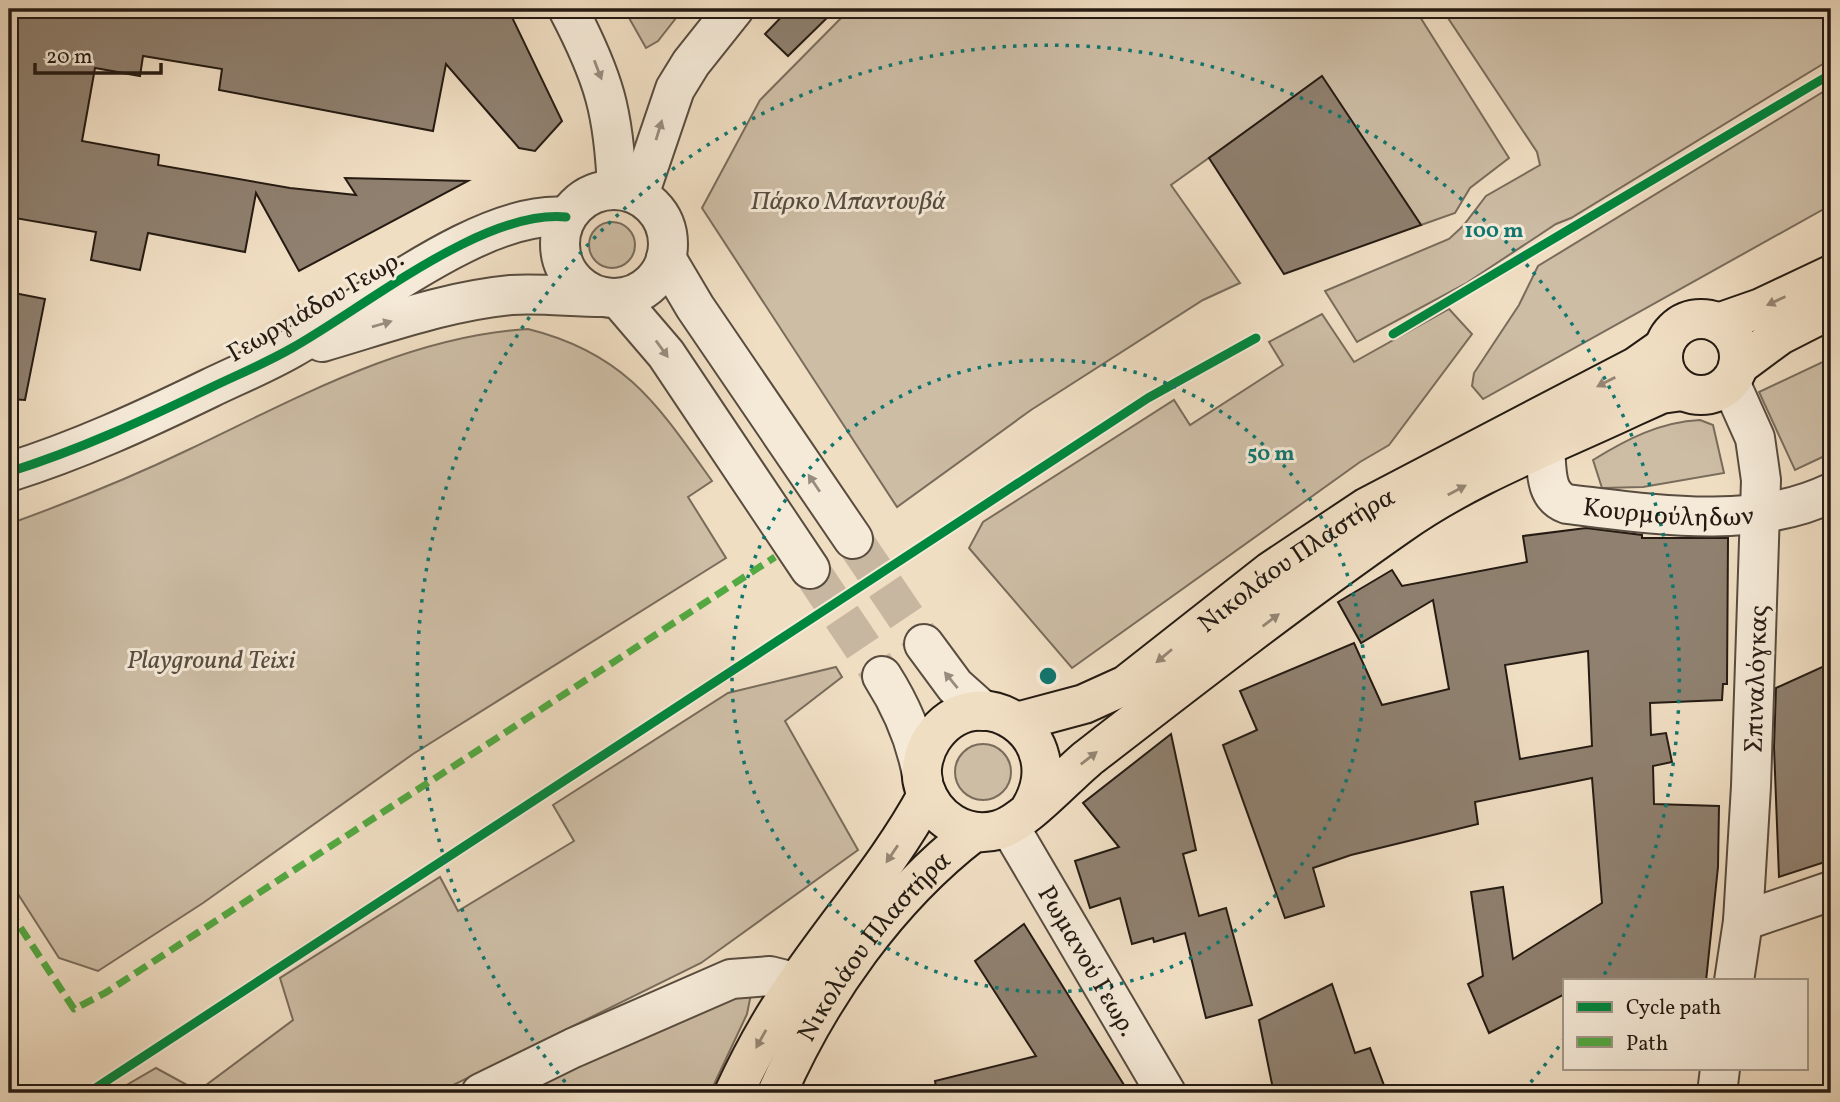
<svg xmlns="http://www.w3.org/2000/svg" width="1840" height="1102" font-family="Vollkorn,serif">
	<style>
		.green { fill: #cdbda5; stroke: #796c5c; stroke-width: 2 }
		.building { fill: #8f806f; stroke: #251b13; stroke-width: 2; fill-rule: evenodd }
		.lines { fill: none; stroke-linecap: round; stroke-linejoin: round }
		.minor-tunnel { stroke: #c7b7a0; stroke-width: 38; stroke-dasharray: 38 19; stroke-linecap: butt }
		.minor-casing { stroke: #584c3f; stroke-width: 42 }
		.major-casing { stroke: #251b13; stroke-width: 42 }
		.minor { stroke: #f5ead8; stroke-width: 38 }
		.major { stroke: #f0dec3; stroke-width: 38 }
		.quiet { stroke: #53a942; stroke-width: 7; stroke-dasharray: 14 7; stroke-linecap: butt }
		.cycleway-casing { stroke: #f5ead8; stroke-width: 13 }
		.cycleway { stroke: #00873e; stroke-width: 9 }
		.oneway { fill: #978d7f }
		.oneway2 { fill: #958674 }
		.ring { fill: none; stroke: #0f766e; stroke-width: 3.5; stroke-dasharray: 3.5 7 }
		.labels { text-anchor: middle; stroke-width: 6; stroke-linejoin: round; paint-order: stroke }
		.park-label { font-size: 26px; font-style: italic; fill: #574c3f; stroke: #f5ead8 }
		.street-label { font-size: 26px; fill: #251b13; stroke: #f5ead8 }
		.centre { fill: #0f766e; stroke: #f5ead8; stroke-width: 3.5 }
		.ring-label { font-size: 21px; text-anchor: middle; font-weight: bold; fill: #0f766e; stroke: #f5ead8; stroke-width: 6; stroke-linejoin: round; paint-order: stroke }
	</style>
	<rect width="100%" height="100%" fill="#f0dec3"/>
	<filter id="stains"><feTurbulence type="fractalNoise" baseFrequency=".00286" numOctaves="4"/><feColorMatrix values="0 0 0 0 .2 0 0 0 0 .09 0 0 0 0 .02 0 0 0 .5 -.17"/></filter>
	<radialGradient id="worn" r=".72"><stop offset=".6" stop-color="#630" stop-opacity="0"/><stop offset="1" stop-color="#630" stop-opacity=".3"/></radialGradient>
	<g class="green">
		<path d="M624 9H683L658 41 646 48Z"/>
		<path d="M850 9H1415L1509 158 1470 188 1455 213 1421 225 1322 77 1171 185 1240 283 1203 300 1031 410 897 507 702 208 760 100Z"/>
		<path d="M1442 9H1831V59L1571 218 1556 224 1465 284 1357 342 1325 291 1449 239 1463 226 1486 196 1540 165 1537 152Z"/>
		<path d="M1831 87V205L1483 399 1472 386 1474 373 1519 305 1538 266Z"/>
		<circle cx="612" cy="245" r="23"/>
		<path d="M1449 309 1472 334 1389 445 1360 462 1072 668 969 548 983 522 1174 400 1190 425 1283 365 1269 342 1322 314 1354 362Z"/>
		<path d="M528 329C625 353 658 405 712 481L688 497 726 558 413 754 203 903 98 971 59 958 9 880V524C70 502 132 477 190 449 297 398 408 336 528 329Z"/>
		<path d="M1831 358V453L1795 470 1759 392Z"/>
		<path d="M1700 420 1713 425 1724 473 1643 487 1602 488 1593 460C1627 439 1660 422 1700 420Z"/>
		<path d="M836 667 842 677 785 721 858 850 701 963 437 1093H113L156 1068 198 1091 293 1020 280 978 440 877 458 911 574 841 553 805 728 693Z"/>
		<circle cx="983" cy="772" r="28"/>
		<path d="M751 994 747 1014 710 1093H518L722 1002Z"/>
	</g>
	<g class="building">
		<path d="M9 9H508L562 121 535 151 519 148 446 64 433 131 219 90 222 69 143 56 140 76 95 68 82 141 159 155 158 165 290 188 356 195 345 178 468 181 299 271 256 193 245 252 148 233 140 270 91 260 96 232 9 217Z"/>
		<path d="M789 9H836L788 56 765 34Z"/>
		<path d="M1322 76 1421 225 1284 274 1209 158Z"/>
		<path d="M9 292 45 299 25 400 9 399Z"/>
		<path d="M1586 528 1642 535V538H1728L1727 684H1723L1722 700 1650 703 1651 735 1666 733 1672 762 1653 766 1654 804 1719 806 1718 867 1706 981H1565V994L1489 1033 1468 984 1483 976 1471 892 1503 887 1513 959 1602 903 1592 778 1475 802 1478 824 1351 855 1313 868 1324 906 1285 918 1223 745 1257 730 1240 691 1354 643 1382 705 1449 689 1433 600 1361 643 1338 602 1392 570 1402 586 1527 562 1523 536ZM1588 651 1592 746 1520 759 1505 665Z"/>
		<path d="M1831 663V860L1779 877 1774 747 1776 688Z"/>
		<path d="M1171 734 1196 850 1183 854 1199 916 1226 908 1252 1005 1206 1018 1185 933 1154 942 1153 938 1132 944 1120 898 1090 908 1075 861 1119 847 1083 803Z"/>
		<path d="M1024 924 1129 1093H937L935 1081 1036 1056 975 961Z"/>
		<path d="M1332 984 1355 1053 1370 1048 1385 1088 1360 1093 1273 1089 1259 1020Z"/>
	</g>
	<g class="lines">
		<g class="minor-tunnel">
			<path d="M853 539 924 644"/>
			<path d="M810 569 882 676"/>
		</g>
		<g class="minor-casing">
			<g id="minor">
				<path d="M568 9C604 78 614 112 617 190"/>
				<circle cx="614" cy="244" r="54"/>
				<path d="M639 195 675 89 691 63 734 9"/>
				<path d="M666 258 695 307 853 539"/>
				<path d="M618 298 666 354 810 569"/>
				<path d="M322 342C384 324 447 301 511 295 541 293 572 297 603 297"/>
				<path d="M1730 382 1755 438 1761 480 1751 786 1743 921 1734 981"/>
				<path id="s1" d="M1545 448C1547 469 1544 496 1567 504 1652 514 1751 531 1831 493"/>
				<path d="M9 472C79 450 144 420 210 388 237 375 266 363 292 348 364 308 483 209 566 217"/>
				<path d="M924 644 955 686 983 711"/>
				<path d="M882 676C903 709 917 742 923 781"/>
				<path id="s2" d="M1009 826 1166 1093"/>
				<path d="M1743 921 1831 891"/>
				<path d="M481 1093 573 1048 731 979 770 976 826 990"/>
				<path d="M1717 1093 1720 1069"/>
			</g>
		</g>
		<g class="major-casing">
			<g id="major">
				<circle cx="1701" cy="357" r="38"/>
				<path d="M1718 323 1761 308 1831 275"/>
				<path d="M1738 366 1780 335 1831 309"/>
				<path id="s3" d="M1017 722 1084 704 1126 685 1271 571 1367 507 1637 366 1664 347"/>
				<path d="M1030 809C1075 735 976 672 932 739 923 753 919 772 924 787 934 818 964 839 998 830 1023 824 1065 777 1088 758 1190 679 1293 599 1399 525 1469 475 1554 444 1632 407L1661 394 1682 391"/>
				<path d="M734 1093C752 1054 773 1016 798 981 841 918 891 862 927 795"/>
				<path id="s4" d="M777 1093C820 995 888 898 974 832"/>
			</g>
		</g>
		<use href="#minor" class="minor"/>
		<use href="#major" class="major"/>
		<path class="quiet" d="M9 910 74 1009 105 993 775 557"/>
		<g class="cycleway-casing">
			<g id="cycleway">
				<path d="M1393 334 1831 74"/>
				<path d="M9 472C79 450 144 420 210 388 237 375 266 363 292 348 364 308 483 209 566 217"/>
				<path d="M88 1093 1148 398 1256 338"/>
			</g>
		</g>
		<use href="#cycleway" class="cycleway"/>
	</g>
	<defs><path id="oneway-solid" d="M-6-.8H1V-3.2L6.5 0L1 3.2V.8H-6Z" transform="scale(1.75)"/></defs>
	<g class="oneway">
		<use href="#oneway-solid" transform="translate(598 70) rotate(69)"/>
		<use href="#oneway-solid" transform="translate(659 130) rotate(-73)"/>
		<use href="#oneway-solid" transform="translate(382 324) rotate(-16)"/>
		<use href="#oneway-solid" transform="translate(662 349) rotate(54)"/>
		<use href="#oneway-solid" transform="translate(814 483) rotate(-124)"/>
		<use href="#oneway-solid" transform="translate(951 680) rotate(-129)"/>
	</g>
	<g class="oneway2">
		<use href="#oneway-solid" transform="translate(1776 301) rotate(155)"/>
		<use href="#oneway-solid" transform="translate(1606 382) rotate(153)"/>
		<use href="#oneway-solid" transform="translate(1457 490) rotate(-28)"/>
		<use href="#oneway-solid" transform="translate(1271 620) rotate(-37)"/>
		<use href="#oneway-solid" transform="translate(1164 656) rotate(140)"/>
		<use href="#oneway-solid" transform="translate(1089 758) rotate(-38)"/>
		<use href="#oneway-solid" transform="translate(892 854) rotate(124)"/>
		<use href="#oneway-solid" transform="translate(761 1039) rotate(119)"/>
	</g>
	<g class="ring">
		<circle cx="1048" cy="676" r="316"/>
		<path d="M1565 1038A631 631 0 0 1 1524 1090M572 1090A631 631 0 1 1 1603 977"/>
	</g>
	<g class="labels">
		<g class="park-label">
			<text x="848" y="209">Πάρκο Μπαντουβά</text>
			<text x="211" y="668">Playground Teixi</text>
		</g>
		<g class="street-label">
			<text transform="translate(315 305) rotate(-30)" y="9">Γεωργιάδου Γεωρ.</text>
			<text dy="9" stroke="none"><textPath href="#s1" startOffset="166">Κουρμούληδων</textPath></text>
			<text dy="9" stroke="none"><textPath href="#s3" startOffset="327">Νικολάου Πλαστήρα</textPath></text>
			<text transform="translate(1755 679) rotate(-88)" y="9">Σπιναλόγκας</text>
			<text dy="9" stroke="none"><textPath href="#s4" startOffset="177">Νικολάου Πλαστήρα</textPath></text>
			<text dy="9" stroke="none"><textPath href="#s2" startOffset="156">Ρωμανού Γεωρ.</textPath></text>
		</g>
	</g>
	<circle cx="1048" cy="676" r="10" class="centre"/>
	<g class="ring-label">
		<text x="1494" y="237">100 m</text>
		<text x="1271" y="460">50 m</text>
	</g>
	<rect width="1840" height="1102" fill="none" stroke="#f0dec3" stroke-width="35"/>
	<rect x="10" y="10" width="1819" height="1081" fill="none" stroke="#251b13" stroke-width="3.5"/>
	<rect x="18" y="18" width="1805" height="1067" fill="none" stroke="#251b13" stroke-width="2"/>
	<rect x="1563" y="979" width="245" height="91" fill="#f5ead8" stroke="#a29789" stroke-width="2"/>
	<rect x="1577" y="1002" width="35" height="10" fill="#00873e" stroke="#a29789" stroke-width="2"/>
	<text x="1626" y="1014" font-size="21" fill="#251b13">Cycle path</text>
	<rect x="1577" y="1037" width="35" height="10" fill="#53a942" stroke="#a29789" stroke-width="2"/>
	<text x="1626" y="1050" font-size="21" fill="#251b13">Path</text>
	<path d="M35 63v10h126v-10" fill="none" stroke="#251b13" stroke-width="3.5"/>
	<text x="46" y="63" font-size="21" fill="#251b13" stroke="#f5ead8" stroke-width="5" paint-order="stroke">20 m</text>
	<rect width="100%" height="100%" filter="url(#stains)"/>
	<rect width="100%" height="100%" fill="url(#worn)"/>
</svg>
